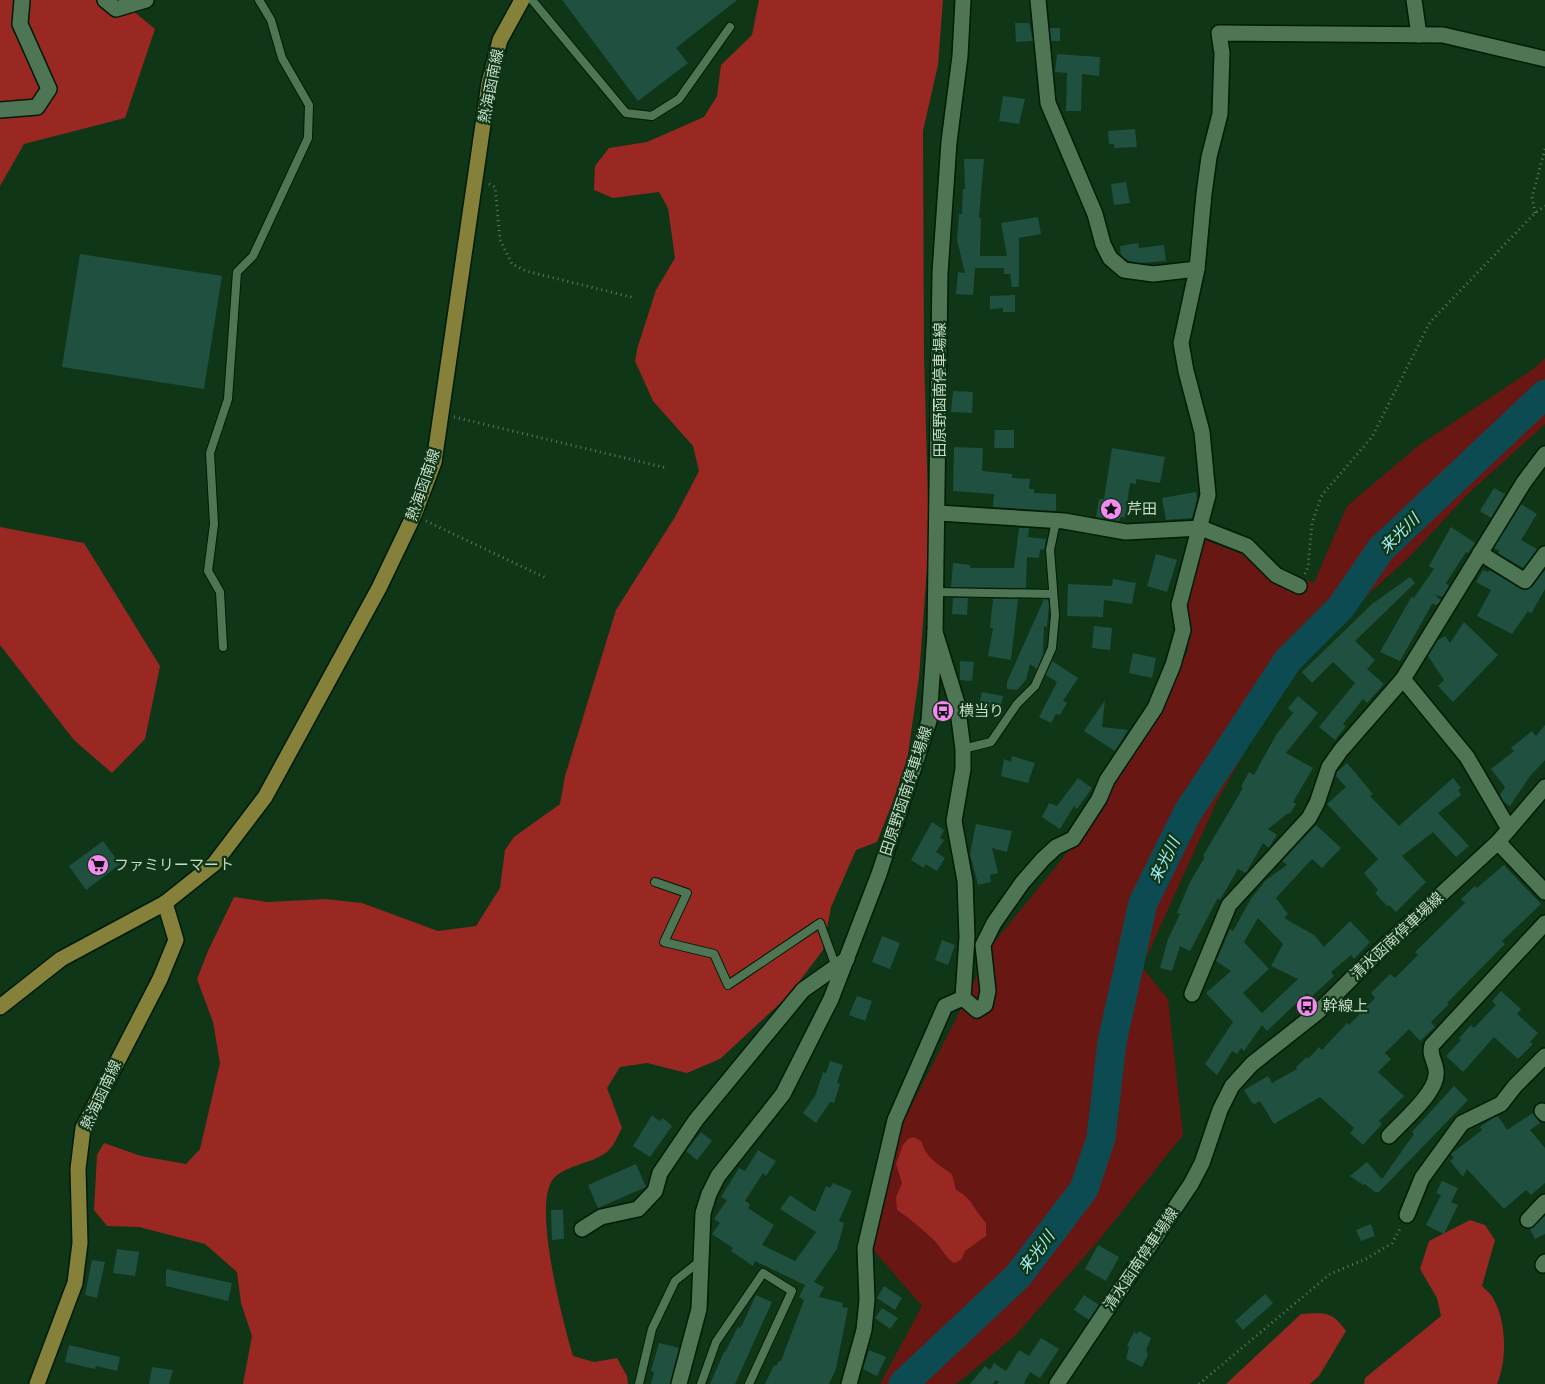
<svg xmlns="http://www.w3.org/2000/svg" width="1545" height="1384" font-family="'Asap Condensed','Noto Sans JP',sans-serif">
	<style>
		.green { fill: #691713 }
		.forest { fill: #992822 }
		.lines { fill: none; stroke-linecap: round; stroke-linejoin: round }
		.river { stroke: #0d4b53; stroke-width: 29 }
		.building { fill: #205040; fill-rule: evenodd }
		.lane-casing { stroke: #011b06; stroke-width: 10 }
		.street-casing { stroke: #011b06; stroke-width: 18 }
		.secondary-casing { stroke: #011b06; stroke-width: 18 }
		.primary-casing { stroke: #011b06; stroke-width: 18 }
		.path { stroke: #59785e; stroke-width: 3; stroke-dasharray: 1 4; stroke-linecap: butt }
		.lane { stroke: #4f7654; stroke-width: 8 }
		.street { stroke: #4f7654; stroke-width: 15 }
		.secondary { stroke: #4f7654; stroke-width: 15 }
		.primary { stroke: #85803a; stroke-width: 15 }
		.labels { text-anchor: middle; stroke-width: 4.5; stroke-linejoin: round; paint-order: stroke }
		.street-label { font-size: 15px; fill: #c7dcc9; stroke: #0f3617 }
		.poi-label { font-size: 15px; fill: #c7dcc9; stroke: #0f3617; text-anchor: start }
		.water-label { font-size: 16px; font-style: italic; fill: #a5ecf6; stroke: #0f3617 }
	</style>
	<rect width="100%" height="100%" fill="#0f3617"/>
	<path class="green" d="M1545 358V424L1469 493 1411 555 1296 661 1216 803 1142 967 1168 999 1183 1135 1099 1240 1015 1336 956 1384H880L922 1306 869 1245 904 1120 956 1019 992 945 1089 826 1188 651V603L1203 539 1314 583 1347 506 1418 446 1533 369Z"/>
	<g class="forest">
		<path d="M0 0H120L155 29 125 118 24 144 0 186Z"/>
		<path d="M759 0H943L938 65 923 131 924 356 929 540 919 677 906 768 877 842 856 850 831 907 823 950 789 995 720 1059 687 1073 647 1063 620 1067 607 1088 622 1128C618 1135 614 1146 608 1151 594 1163 571 1164 556 1176 529 1197 564 1325 573 1356L594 1362 617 1358 627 1376 628 1384H243L252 1336 241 1303 237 1272 205 1244 139 1227 107 1226 94 1210 97 1155 104 1143 141 1156 186 1164 200 1149 220 1063 213 1022 197 979 208 951 234 897 268 902 325 899 362 903 438 931 476 926 500 888 505 850 514 837 560 804 565 776 616 610 675 517 699 471 693 446 653 401 635 361 638 346 656 290 675 258 668 208 659 192 613 198 594 190 595 166 609 148 647 142 704 117 717 96 721 65 752 35Z"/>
		<path d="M0 527 84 543 160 666 145 739 112 773 74 740 0 645Z"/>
		<path d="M914 1137 922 1142C924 1156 940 1166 952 1174L956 1190C971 1197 975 1211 986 1223V1236L965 1251 961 1260 954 1263C945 1257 942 1249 935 1241 923 1230 911 1219 897 1210L896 1197 902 1183 896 1164 903 1145 908 1139Z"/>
		<path d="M1470 1220 1485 1225 1495 1240 1482 1286C1486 1290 1491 1294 1493 1298 1507 1321 1507 1361 1497 1384H1364L1365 1378 1441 1316 1437 1298 1420 1269 1429 1241Z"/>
		<path d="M1301 1314C1325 1313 1331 1310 1346 1331L1319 1376 1310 1384H1226Z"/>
	</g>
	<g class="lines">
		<path class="river" d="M903 1384 1018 1276 1084 1189 1101 1138 1112 1042 1143 903 1188 812 1288 660 1341 607 1381 549 1545 394"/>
	</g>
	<g class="building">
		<path d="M562 0H737L676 48 688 63 638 101Z"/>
		<path d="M1015 23H1029L1033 41 1016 42Z"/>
		<path d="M1050 28H1060V41H1051Z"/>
		<path d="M1057 54 1100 57 1099 76 1082 74 1081 111H1066L1067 73 1055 72Z"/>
		<path d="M1003 96 1025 99 1019 124 999 121Z"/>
		<path d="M1135 129 1137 147 1114 148V144H1109L1108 131Z"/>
		<path d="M964 159H984L979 218H981L980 256H1007L1001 223 1038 217 1041 234 1019 238V287H1012L1010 274H1004V268H975L973 295 956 294 958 272 965 273 957 240 959 214H962L963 189H965Z"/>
		<path d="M1126 182 1130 203 1114 205 1111 184Z"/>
		<path d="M1138 243 1139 248 1164 245 1166 261 1141 263 1129 261 1121 255 1120 246Z"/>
		<path d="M80 254 222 276 204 389 62 367Z"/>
		<path d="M1015 295V312H1003V308L990 309V296Z"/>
		<path d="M953 391 973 392 972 413 951 412Z"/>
		<path d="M995 430H1014V448H994Z"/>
		<path d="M954 447 983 448 982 471 1012 474V478L1030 479 1029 489H1034V493L1056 494V511L993 507 994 494 953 491Z"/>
		<path d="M1112 448 1165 457 1160 483 1136 479V484L1130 483 1125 518 1121 517 1119 521 1096 517 1099 499H1104Z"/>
		<path d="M1494 488 1505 494 1491 518 1480 511Z"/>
		<path d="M1196 492 1197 500 1192 518 1166 520 1162 498Z"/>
		<path d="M1521 504 1537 514 1521 540 1537 549 1523 568 1498 553 1500 551 1494 548Z"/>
		<path d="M1451 527 1475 543 1468 553 1466 552 1446 583 1449 586 1442 597 1434 594 1441 600 1437 605 1432 604 1400 661 1380 652 1412 596 1413 599 1434 569 1429 566Z"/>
		<path d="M1019 528H1029L1028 537 1046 539 1044 549 1040 550 1039 558 1027 557 1026 588 951 587 953 563 970 565V568H1014Z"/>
		<path d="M1156 554 1177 560 1167 592 1147 586Z"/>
		<path d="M1483 570 1488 572 1489 570 1525 590 1532 587 1545 570V589L1531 614 1528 611 1512 634 1477 616 1491 590 1476 582Z"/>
		<path d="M1410 577 1415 583 1355 641 1375 660 1367 669 1384 684 1367 703 1363 699 1343 724 1346 726 1335 740 1319 727 1355 683 1333 662 1312 683 1302 672 1372 604Z"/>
		<path d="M1113 579 1136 583 1132 604 1104 600 1103 617 1067 616 1068 584 1112 586Z"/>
		<path d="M953 598H968L967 615 952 614Z"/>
		<path d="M993 599H1018L1011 660 988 656 993 628H990Z"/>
		<path d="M1044 599 1048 600 1049 605 1047 627 1044 626 1043 655 1037 669 1030 664 1026 680 1017 690 1007 689V682Z"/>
		<path d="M1464 622 1498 655 1453 702 1438 686 1444 680 1428 656 1438 640 1445 636 1450 643Z"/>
		<path d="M1094 626 1112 628 1110 650 1092 648Z"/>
		<path d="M1133 653 1156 658 1152 678 1129 673Z"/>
		<path d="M960 661 974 662 972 681 960 680Z"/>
		<path d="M1052 661 1078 678 1063 701 1067 703 1060 715 1056 714 1051 723 1039 717 1057 682 1046 675Z"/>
		<path d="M982 692 1003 696 1000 709 979 705Z"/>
		<path d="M1298 696 1318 713 1286 753 1313 768 1293 802 1296 804 1290 814 1288 813 1268 829 1277 835 1270 846 1269 848 1263 843 1246 873 1238 869 1220 900 1218 898 1190 951 1180 946 1172 971 1160 968 1168 939 1180 914 1177 913 1190 882 1205 857 1203 856 1243 788 1241 787 1249 772 1254 775 1276 735 1293 713 1288 708Z"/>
		<path d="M1105 700 1102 727 1128 730 1115 751 1084 731Z"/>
		<path d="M1545 725V760L1530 776 1510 806 1504 802 1500 795 1505 787 1491 769 1514 751 1511 748 1532 731 1536 736Z"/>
		<path d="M1012 756 1035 763 1028 783 1001 776 1004 759 1011 762Z"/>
		<path d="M1347 763 1373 794 1370 796 1399 826 1453 778 1461 788 1458 790 1461 795 1438 813 1469 846 1456 857 1433 832 1402 856 1426 882 1396 912 1389 905 1387 906 1375 893 1378 890 1364 873 1378 859 1327 804 1346 787 1336 776 1337 772Z"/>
		<path d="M1078 778 1092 788 1077 809 1074 806 1060 829 1042 817 1049 803 1057 806Z"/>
		<path d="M932 822 944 830 940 838 944 840 936 852 945 858 937 871 925 864 924 868 911 860Z"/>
		<path d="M976 824 1012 831 1007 852 992 848 998 873 990 875 991 882 978 885 970 854Z"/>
		<path d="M1316 825 1341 848 1322 868 1312 859 1276 898 1288 914 1284 918 1314 935 1324 947 1350 921 1370 942 1354 959 1351 955 1331 972 1334 976 1311 997 1307 993 1267 1031 1262 1025 1244 1051 1241 1048 1237 1054 1232 1051 1217 1075 1205 1064 1233 1022 1206 993 1231 971 1216 961 1230 929 1233 931 1252 897 1264 883 1263 882 1287 865 1282 861ZM1258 918 1283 944 1271 966 1298 979 1262 1013 1243 993 1269 969 1244 942Z"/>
		<path d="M103 841 120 864 86 890 69 866Z"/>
		<path d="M1504 865 1541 904 1502 941 1505 944 1447 1003 1449 1004 1431 1022 1435 1027 1420 1041 1409 1029 1385 1053 1391 1059 1378 1072 1404 1096 1379 1121 1382 1124 1363 1145 1350 1133 1354 1128 1320 1097 1274 1124 1260 1101 1255 1104 1252 1103 1244 1090 1268 1076 1272 1083 1297 1069 1296 1067 1307 1057 1308 1059 1319 1047 1322 1050 1347 1023 1349 1025 1375 998 1371 993 1390 974 1395 978 1418 955 1415 952 1465 903 1461 899 1475 886 1477 888Z"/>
		<path d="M882 936 900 943 890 969 872 962Z"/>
		<path d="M942 940 955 945 948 965 935 960Z"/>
		<path d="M1501 991 1521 1009 1517 1014 1538 1033 1530 1042 1533 1044 1518 1059 1494 1037 1463 1072 1446 1056 1461 1040 1459 1038 1471 1025 1474 1028 1496 1005 1492 1001Z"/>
		<path d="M857 996 872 1001 865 1021 849 1015Z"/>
		<path d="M830 1061 843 1065 837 1083 840 1084 834 1103 830 1102 816 1123 803 1113 815 1096 823 1072 826 1073Z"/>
		<path d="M1454 1086 1468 1100 1379 1192H1375L1365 1184 1363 1185 1350 1176 1367 1162 1382 1179 1414 1134 1412 1132Z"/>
		<path d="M1533 1113 1540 1123 1530 1130 1545 1148V1183L1531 1195 1526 1190 1504 1209 1467 1169 1463 1177 1450 1161 1454 1158 1451 1154 1482 1130 1480 1127 1493 1118 1498 1116 1507 1130Z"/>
		<path d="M652 1115 659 1121 663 1118 672 1126 650 1157 633 1146Z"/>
		<path d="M701 1132 712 1141 697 1160 686 1151Z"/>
		<path d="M758 1150 776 1161 766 1176 763 1173 745 1201 750 1204 748 1208 774 1225 762 1245 795 1261 816 1232 780 1209 790 1195 815 1212 826 1186 830 1188 833 1183 852 1191 839 1221 844 1223 837 1249 814 1282 824 1287 819 1297 843 1303 842 1307 848 1308 836 1369 829 1384H765L774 1365 776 1366 779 1361H781L804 1300 799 1297 805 1285 755 1261 753 1266 731 1251 733 1248 712 1234 720 1223 714 1219 727 1200 721 1197 739 1168 745 1171Z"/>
		<path d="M636 1164 646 1187 598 1208 588 1185Z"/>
		<path d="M1442 1181 1458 1188 1451 1202 1458 1205 1444 1234 1426 1225 1441 1195 1436 1193Z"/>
		<path d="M551 1210H563L564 1239 552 1240Z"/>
		<path d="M1545 1216V1234L1535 1239 1530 1229Z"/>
		<path d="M1371 1224 1375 1236 1361 1241 1356 1230Z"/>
		<path d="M1098 1245 1119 1257 1106 1281 1085 1269Z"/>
		<path d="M117 1249 139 1252 135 1276 113 1273Z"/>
		<path d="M92 1260 105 1262 97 1298 85 1295Z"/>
		<path d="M166 1269 232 1283 228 1301 166 1286Z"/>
		<path d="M884 1286 902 1298 895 1310 877 1298Z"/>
		<path d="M1265 1294 1273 1303 1243 1330 1235 1321Z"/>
		<path d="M756 1295 772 1302 735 1384H710L724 1352H725L738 1327 740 1328 742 1325Z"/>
		<path d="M1084 1295 1099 1305 1089 1320 1074 1310Z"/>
		<path d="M882 1308 898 1318 890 1329 875 1318Z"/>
		<path d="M1139 1331 1151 1338 1146 1350 1148 1355 1142 1367 1126 1359 1129 1347 1127 1346 1134 1332 1137 1334Z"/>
		<path d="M1041 1338 1059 1349 1040 1378 1030 1372 1024 1383 1026 1384H997L999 1382 996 1380 993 1384H970L985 1366 990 1370 994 1363 1006 1371 1019 1350 1029 1356Z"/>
		<path d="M659 1343 679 1348 670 1384H651L654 1372 651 1371Z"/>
		<path d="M69 1345 120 1357 117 1371 96 1366 95 1369 65 1362Z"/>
		<path d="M869 1350 886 1357 877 1376 863 1369Z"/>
		<path d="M152 1367 173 1370 169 1384H149Z"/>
	</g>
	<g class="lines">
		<g class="lane-casing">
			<g id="lane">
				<path d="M532 0 626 113 652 116 679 99 730 27"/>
				<path d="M936 592 1053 594"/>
				<path d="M223 647 220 592 208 571 214 524 210 453 228 399 237 272 253 256 308 138 309 105 282 58 271 20 259 0"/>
				<path d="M963 749 991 742 1017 704 1035 686 1052 648 1055 615 1050 550 1056 521"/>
				<path d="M655 882 687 893 664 942 714 954 728 985 820 923 836 967"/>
				<path d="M639 1384 652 1329 675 1281 700 1261"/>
				<path d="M701 1384 716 1342 763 1273 792 1291 749 1384"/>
			</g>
		</g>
		<g class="street-casing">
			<g id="street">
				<path d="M105 0 116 9 146 0"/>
				<path d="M1038 0 1048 103 1095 214 1103 244 1110 258 1124 270 1153 274 1197 269"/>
				<path d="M1414 0 1419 35"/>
				<path d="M0 110 37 107 49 89 20 24 22 0"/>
				<path d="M938 513 1064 521 1126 532 1201 528 1247 546 1276 575 1299 586"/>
				<path d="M1480 553 1525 581 1545 554"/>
				<path d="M935 632 957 703 963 749V769L954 821 965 881 967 937 963 998 977 1010 985 1005 988 991 983 945 994 923 1022 883 1043 859 1056 847 1073 839 1099 799 1107 780 1155 708 1173 665 1183 630 1179 605 1208 495 1202 432 1186 371 1181 343 1197 269 1204 194 1209 157 1220 114 1222 53 1219 33 1443 35 1545 59"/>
				<path d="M1403 679 1467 757 1509 829"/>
				<path d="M1498 842 1545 892"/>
				<path d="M1192 994 1229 905 1309 818 1317 803 1329 767 1341 750 1403 679 1524 482 1545 454"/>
				<path d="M1542 1111 1545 1114"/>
				<path d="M1389 1136C1402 1122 1435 1094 1436 1075 1438 1064 1428 1056 1432 1045L1545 923"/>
				<path d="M1407 1215 1422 1178 1462 1123 1501 1104 1515 1086 1545 1056"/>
				<path d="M1528 1220 1545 1202"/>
				<path d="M582 1229 601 1217 638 1209 655 1191 660 1173 696 1120 803 990 847 959"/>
				<path d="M1543 1265 1545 1262"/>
				<path d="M849 1384 864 1330 867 1300 865 1248 895 1120 945 1006 963 998"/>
			</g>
		</g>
		<g class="secondary-casing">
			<g id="secondary">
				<path d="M679 1384 699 1309 703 1213 709 1194 718 1176 783 1094 831 999 879 874 929 721 935 632 940 273 949 142 960 56 963 0"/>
				<path d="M1057 1384 1191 1184 1202 1163 1220 1110 1232 1086 1252 1064 1319 1011 1373 957 1498 842 1545 787"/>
			</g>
		</g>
		<g class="primary-casing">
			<g id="primary">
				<path d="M0 1007 61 959 165 903 214 864 265 797 379 588 414 515 434 462 489 83 500 40 522 0"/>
				<path d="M37 1384 75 1283 80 1243 78 1169 83 1128 160 979 176 940 165 903"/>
			</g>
		</g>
		<g class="path">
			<path d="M489 184 495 187 500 240 512 264 526 271 635 298"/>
			<path d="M1535 213 1532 197 1545 149"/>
			<path d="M454 417 667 468"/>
			<path d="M426 521 546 578"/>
			<path d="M1305 574 1308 567 1312 523 1322 495 1372 437 1430 322 1535 213 1545 206"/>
			<path d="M1199 1384 1330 1274 1366 1259 1392 1243 1401 1227"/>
		</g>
		<use href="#lane" class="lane"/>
		<use href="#street" class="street"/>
		<use href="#secondary" class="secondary"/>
		<use href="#primary" class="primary"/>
	</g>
	<defs>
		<g id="sight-disc" transform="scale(1.125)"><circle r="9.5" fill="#f38af1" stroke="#0f3617"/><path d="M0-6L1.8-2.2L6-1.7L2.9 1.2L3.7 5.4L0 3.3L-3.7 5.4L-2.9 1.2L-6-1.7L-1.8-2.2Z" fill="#111"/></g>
		<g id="bus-disc" transform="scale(1.125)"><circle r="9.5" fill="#f38af1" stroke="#0f3617"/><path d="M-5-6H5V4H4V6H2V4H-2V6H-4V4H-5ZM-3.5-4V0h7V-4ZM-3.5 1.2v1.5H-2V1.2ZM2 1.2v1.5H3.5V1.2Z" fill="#111"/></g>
		<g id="supermarket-disc" transform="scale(1.125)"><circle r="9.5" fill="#f38af1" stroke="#0f3617"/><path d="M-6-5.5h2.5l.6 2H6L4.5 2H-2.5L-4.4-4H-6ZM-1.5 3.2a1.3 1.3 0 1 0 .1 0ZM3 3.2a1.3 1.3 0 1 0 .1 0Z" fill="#111"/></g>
	</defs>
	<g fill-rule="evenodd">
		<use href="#sight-disc" x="1111" y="509"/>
		<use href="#bus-disc" x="943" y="711"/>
		<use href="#supermarket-disc" x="98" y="865"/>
		<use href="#bus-disc" x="1307" y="1006"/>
	</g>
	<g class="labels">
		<g class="street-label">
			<text transform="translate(491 86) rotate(-79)" y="5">熱海函南線</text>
			<text transform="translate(940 390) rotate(-90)" y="5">田原野函南停車場線</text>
			<text transform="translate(423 485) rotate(-71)" y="5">熱海函南線</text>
			<text transform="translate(906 791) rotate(-72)" y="5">田原野函南停車場線</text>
			<text transform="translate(1397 936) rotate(-43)" y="5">清水函南停車場線</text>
			<text transform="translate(101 1095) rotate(-65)" y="5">熱海函南線</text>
			<text transform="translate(1141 1259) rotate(-56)" y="5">清水函南停車場線</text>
		</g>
		<g class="poi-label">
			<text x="1127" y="514">芹田</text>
			<text x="959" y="716">横当り</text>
			<text x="114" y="870">ファミリーマート</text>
			<text x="1323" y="1011">幹線上</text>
		</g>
		<g class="water-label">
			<text transform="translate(1399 533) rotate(-45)" y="6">来光川</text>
			<text transform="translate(1164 860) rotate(-64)" y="6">来光川</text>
			<text transform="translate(1036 1252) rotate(-53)" y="6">来光川</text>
		</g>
	</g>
</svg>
